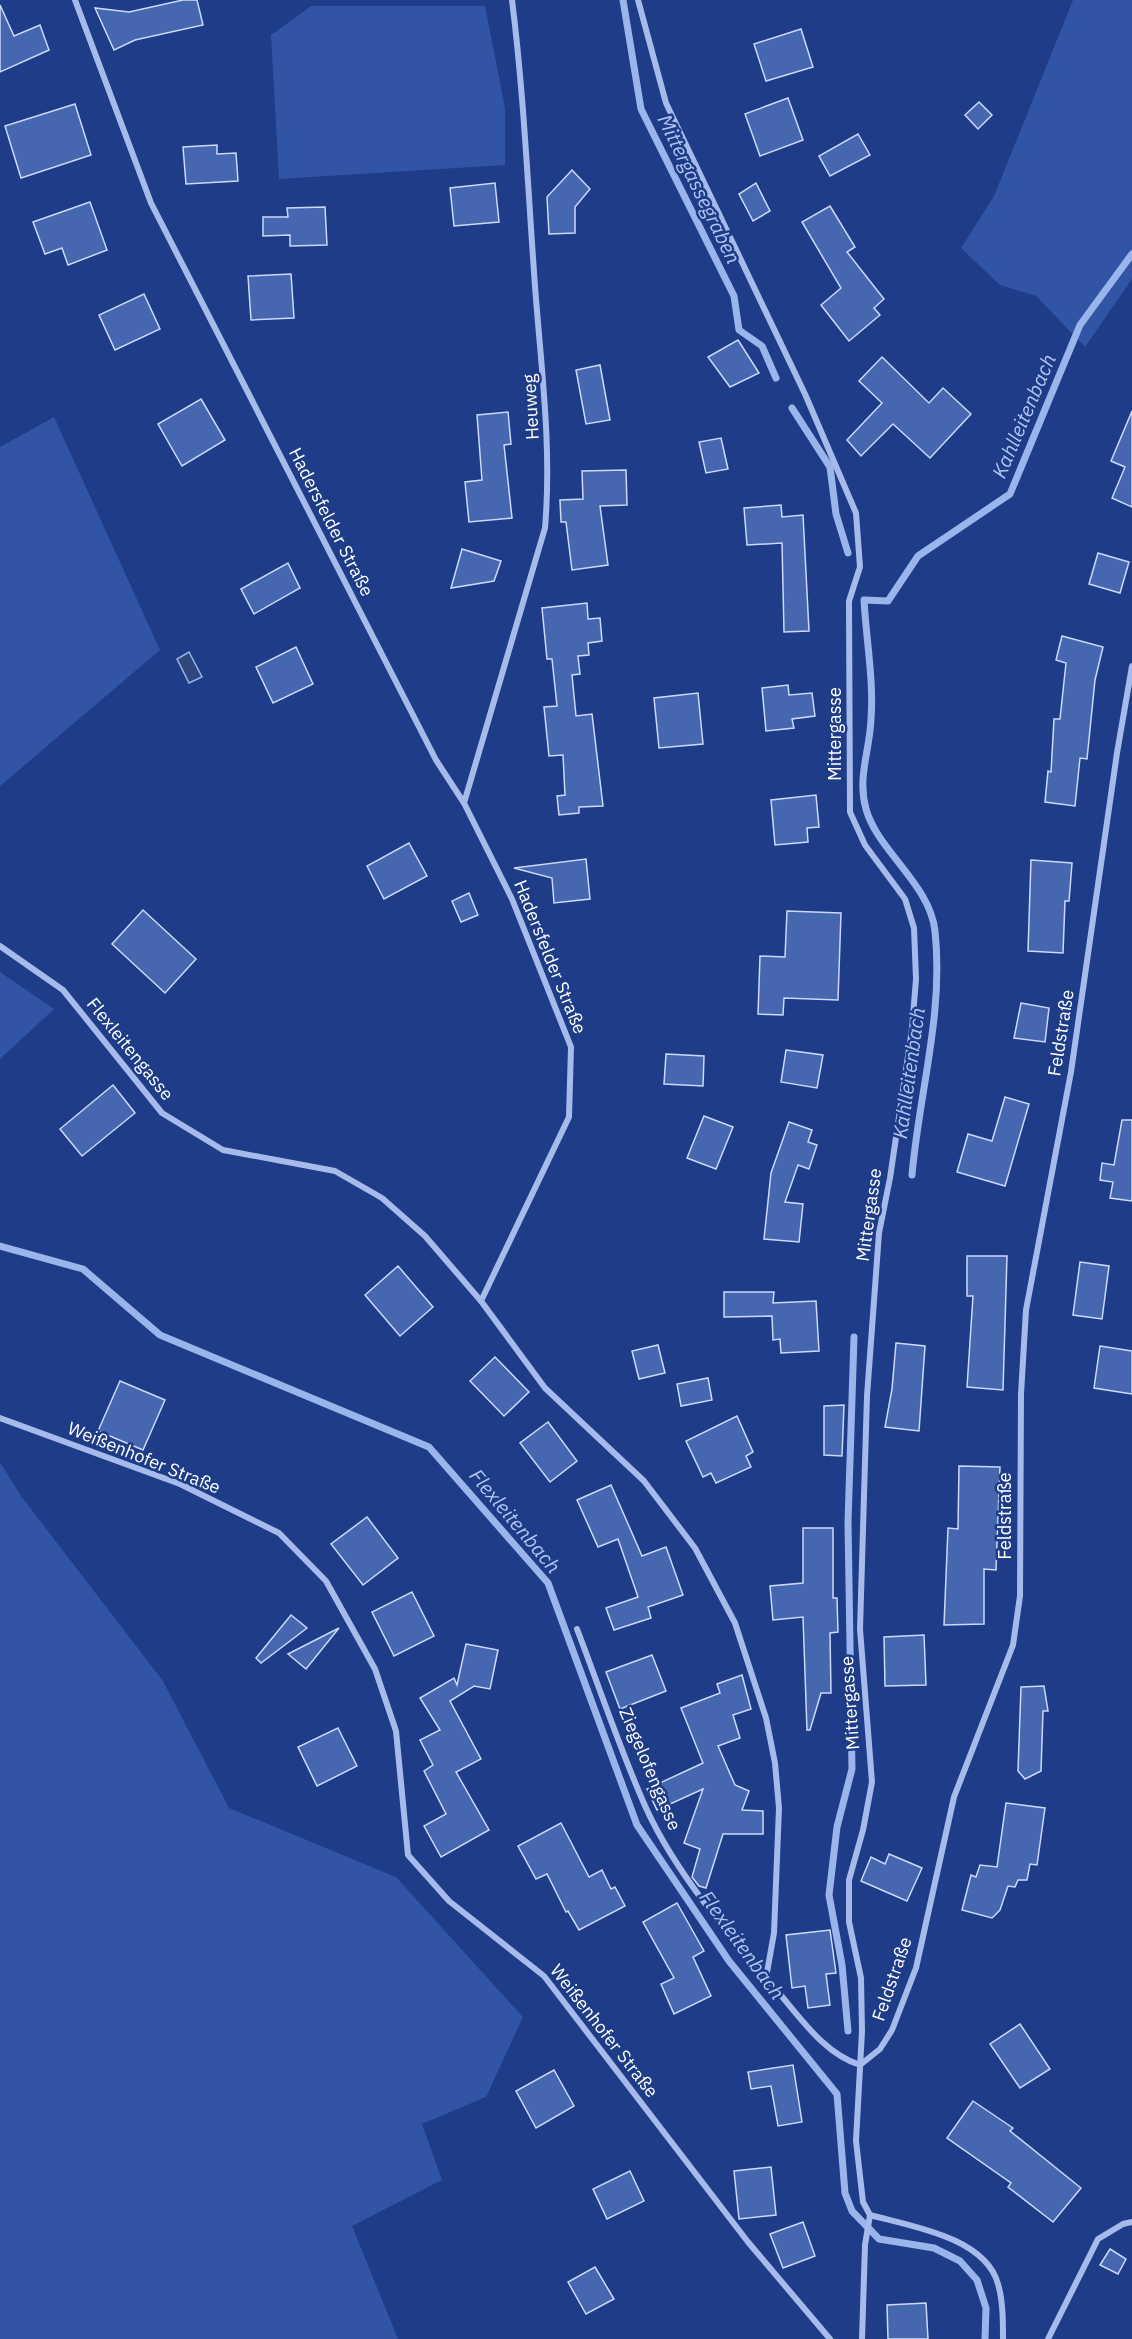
<svg xmlns="http://www.w3.org/2000/svg" width="1132" height="2339" font-family="'IBM Plex Sans',sans-serif">
	<style>
		.green { fill: #3154a4 }
		.water { fill: #30477e; stroke: #9ab4ec; stroke-width: 1.5 }
		.lines { fill: none; stroke-linecap: round; stroke-linejoin: round }
		.stream { stroke: #9ab4ec; stroke-width: 7 }
		.building { fill: #4666af; stroke: #cbd9f8; stroke-width: 1.5 }
		.street { stroke: #a6bbeb; stroke-width: 6 }
		.labels { text-anchor: middle; stroke-width: 5; stroke-linejoin: round; paint-order: stroke }
		.street-label { font-size: 18px; fill: #fff; stroke: #1e3c87 }
		.water-label { font-size: 20px; font-style: italic; fill: #b2c6f2; stroke: #1e3c87 }
	</style>
	<rect width="100%" height="100%" fill="#1e3c87"/>
	<g class="green">
		<path d="M1073 0H1132V279L1085 347 1036 296 1000 285 961 248 994 196Z"/>
		<path d="M311 6H485L505 108V165L279 179 271 35Z"/>
		<path d="M54 417 160 650 0 786V447Z"/>
		<path d="M0 972 54 1009 0 1059Z"/>
		<path d="M0 1462 21 1496 163 1681 229 1808 396 1877 523 2017 486 2097 422 2124 442 2180 352 2226 398 2339H0Z"/>
	</g>
	<path class="water" d="M189 652 202 677 189 683 177 659Z"/>
	<g class="lines">
		<g class="stream">
			<path d="M623 0 641 109 734 296 739 330 762 346 776 378"/>
			<path d="M792 408 830 467 836 514 848 553"/>
			<path d="M912 1175C919 1093 944 1014 935 931 930 884 877 850 866 809 857 777 870 750 871 719 874 681 866 638 864 600L888 601 918 556 1010 494 1080 325 1132 254"/>
			<path d="M0 1246 83 1269 160 1335 429 1447 548 1583 637 1825 729 1961 837 2094 845 2193 852 2211 879 2239 934 2248 960 2261 977 2280 986 2308 985 2339"/>
			<path d="M848 2031 842 1965 829 1895 837 1827 852 1769 848 1522 854 1337"/>
		</g>
	</g>
	<g class="building">
		<path d="M183 0H197L203 25 135 40 114 50 95 8 129 12Z"/>
		<path d="M0 5 14 36 40 25 49 50 0 72Z"/>
		<path d="M801 29 813 67 766 81 754 44Z"/>
		<path d="M788 98 803 140 760 156 745 114Z"/>
		<path d="M979 102 992 115 978 129 965 115Z"/>
		<path d="M75 104 91 155 21 178 5 126Z"/>
		<path d="M858 134 870 155 830 176 819 156Z"/>
		<path d="M217 145V154L236 153 238 181 186 184 183 147Z"/>
		<path d="M572 170 590 189 575 207V233L549 234 547 197Z"/>
		<path d="M495 183 499 222 454 226 450 188Z"/>
		<path d="M756 183 770 211 753 221 739 194Z"/>
		<path d="M90 202 107 250 68 265 62 248 45 254 33 222Z"/>
		<path d="M830 206 855 247 847 252 884 299 874 308 880 315 849 341 821 305 841 288 802 222Z"/>
		<path d="M325 207 327 245 290 246V235L263 236V217H288L287 208Z"/>
		<path d="M291 274 294 318 251 320 248 276Z"/>
		<path d="M144 294 160 329 115 350 99 315Z"/>
		<path d="M738 340 759 373 730 387 708 357Z"/>
		<path d="M882 357 929 403 943 388 971 414 930 458 893 424 861 456 847 440 882 403 859 381Z"/>
		<path d="M600 365 610 420 586 424 576 370Z"/>
		<path d="M201 399 225 440 182 466 158 424Z"/>
		<path d="M1132 411V507L1112 498 1125 467 1111 461Z"/>
		<path d="M508 412 511 444 504 445 512 518 469 522 465 482 482 480 477 415Z"/>
		<path d="M721 438 728 469 706 473 699 442Z"/>
		<path d="M626 470 627 505 600 506 608 565 572 570 566 522H561L560 500 583 499 582 471Z"/>
		<path d="M781 505 782 517 803 515 809 631 784 632 782 543 747 545 744 508Z"/>
		<path d="M462 549 501 561 494 581 451 588Z"/>
		<path d="M1098 553 1129 562 1120 593 1089 584Z"/>
		<path d="M288 563 300 588 254 614 241 589Z"/>
		<path d="M587 603 588 619 600 618 602 641 588 643 589 655 578 656 580 674 572 675 576 716 592 714 603 806 579 807V813L559 815 557 796 565 795 563 755 549 756 544 707 557 706 552 659H547L542 608Z"/>
		<path d="M1062 636 1103 647 1095 680 1087 759 1080 758 1075 806 1045 802 1048 771 1051 772 1054 719H1060L1066 663 1056 660Z"/>
		<path d="M296 647 313 684 273 703 256 667Z"/>
		<path d="M788 685 789 695 812 693 815 716 792 719 794 728 766 731 762 688Z"/>
		<path d="M698 693 703 744 659 748 654 698Z"/>
		<path d="M816 795 819 827 807 828 808 842 775 845 771 800Z"/>
		<path d="M409 843 427 876 384 899 367 866Z"/>
		<path d="M586 859 590 899 554 903 552 878 514 868Z"/>
		<path d="M1031 860 1072 863 1069 901H1065L1063 953 1028 951Z"/>
		<path d="M469 893 478 915 461 922 452 901Z"/>
		<path d="M143 910 196 959 165 993 112 944Z"/>
		<path d="M787 911 841 913 838 1000 784 998 783 1015 758 1014 760 956 785 957Z"/>
		<path d="M1021 1003 1049 1008 1045 1042 1014 1038Z"/>
		<path d="M786 1050 823 1055 817 1088 781 1082Z"/>
		<path d="M666 1054 704 1056 703 1086 664 1084Z"/>
		<path d="M113 1085 135 1113 82 1156 60 1129Z"/>
		<path d="M1005 1097 1029 1104 1005 1186 957 1172 968 1134 992 1141Z"/>
		<path d="M704 1116 733 1127 716 1169 687 1158Z"/>
		<path d="M1122 1120H1132V1201L1110 1198 1113 1182 1100 1180 1102 1163 1114 1165Z"/>
		<path d="M789 1122 812 1130 808 1142 817 1145 809 1169 798 1165 785 1202 803 1204 799 1242 764 1239 771 1173Z"/>
		<path d="M967 1256H1007L1003 1390 967 1387 973 1296H967Z"/>
		<path d="M1080 1262 1109 1266 1102 1319 1073 1315Z"/>
		<path d="M398 1266 433 1307 400 1336 365 1295Z"/>
		<path d="M724 1292H774L773 1303 816 1301 819 1351 781 1353 780 1339 773 1340 772 1316 724 1317Z"/>
		<path d="M896 1343 925 1346 919 1431 885 1427 892 1389Z"/>
		<path d="M658 1345 665 1373 639 1379 632 1351Z"/>
		<path d="M1100 1346 1132 1351V1394L1094 1388Z"/>
		<path d="M495 1357 529 1392 504 1416 470 1381Z"/>
		<path d="M708 1378 712 1400 681 1406 677 1384Z"/>
		<path d="M120 1381 165 1400 143 1450 98 1431Z"/>
		<path d="M844 1405 842 1456 824 1455V1406Z"/>
		<path d="M737 1416 753 1452 746 1456 751 1467 716 1483 711 1473 703 1477 686 1441Z"/>
		<path d="M548 1422 577 1461 550 1482 520 1443Z"/>
		<path d="M959 1466 1000 1467 996 1570 984 1569V1624L944 1625 948 1528 958 1529Z"/>
		<path d="M611 1485 642 1556 666 1547 683 1595 648 1607 651 1618 614 1630 606 1608 638 1597 618 1539 598 1547 577 1500Z"/>
		<path d="M367 1517 398 1558 363 1585 331 1544Z"/>
		<path d="M803 1528H833V1598H837L838 1632 830 1633 831 1693H821L810 1730H807L803 1617 773 1620 770 1586 803 1583Z"/>
		<path d="M412 1592 434 1636 394 1656 372 1612Z"/>
		<path d="M291 1615 307 1628 261 1663 256 1658Z"/>
		<path d="M339 1628 306 1669 288 1654Z"/>
		<path d="M924 1635 926 1685 885 1686 884 1637Z"/>
		<path d="M466 1644 498 1650 490 1689 474 1686 450 1701 481 1759 456 1772 489 1830 441 1857 424 1826 446 1814 424 1771 433 1765 420 1740 440 1730 420 1698 454 1678 457 1685Z"/>
		<path d="M652 1655 666 1691 620 1709 606 1672Z"/>
		<path d="M742 1675 751 1709 733 1715 740 1738 718 1746 735 1785 749 1791 742 1810 763 1811V1834H723L706 1888 699 1886 692 1877 700 1849 684 1843 703 1789 657 1810 647 1789 703 1763 681 1708 720 1693 717 1684Z"/>
		<path d="M1044 1686 1048 1711H1043L1041 1771 1025 1779 1018 1771 1021 1687Z"/>
		<path d="M338 1728 357 1766 317 1786 298 1747Z"/>
		<path d="M1006 1803 1045 1808 1037 1865 1030 1864 1027 1880H1018L1015 1887 1008 1886 1000 1910 992 1918 962 1910 971 1875 976 1877 980 1865 997 1867Z"/>
		<path d="M561 1823 589 1877 602 1870 611 1889 615 1887 625 1906 579 1930 568 1911 566 1912 547 1874 536 1879 518 1846Z"/>
		<path d="M889 1854 922 1868 907 1901 861 1881 871 1857 885 1864Z"/>
		<path d="M677 1903 704 1951 693 1957 711 1996 674 2014 661 1984 674 1978 643 1922Z"/>
		<path d="M830 1930 836 1973 826 1974 830 2005 808 2008 805 1986 792 1988 786 1935Z"/>
		<path d="M1020 2024 1050 2069 1020 2088 990 2044Z"/>
		<path d="M793 2065 802 2122 778 2126 771 2086 751 2089 748 2072Z"/>
		<path d="M554 2070 574 2106 536 2128 516 2091Z"/>
		<path d="M973 2101 1013 2128 1010 2131 1081 2188 1053 2222 1008 2187 1011 2183 947 2138Z"/>
		<path d="M771 2167 776 2215 739 2219 734 2171Z"/>
		<path d="M630 2171 644 2201 607 2219 593 2189Z"/>
		<path d="M803 2222 815 2256 783 2268 770 2234Z"/>
		<path d="M1110 2249 1126 2259 1118 2274 1100 2265Z"/>
		<path d="M595 2267 614 2299 586 2314 568 2282Z"/>
		<path d="M926 2303 928 2339H888L887 2305Z"/>
	</g>
	<g class="lines">
		<g class="street">
			<path d="M75 0 151 203 436 760 464 803 512 899 571 1047 569 1117 481 1301 545 1388 644 1481 695 1548 735 1623 766 1718 775 1763 779 1808 774 1933 766 1978"/>
			<path d="M638 0 666 103 805 394 856 513 860 567 849 601 850 812 865 845 905 899 914 928 916 979 912 1029 890 1178 879 1233 867 1396 860 1629 872 1782 863 1830 849 1880V1922L861 1978 862 2031 856 2141 863 2202 870 2215 865 2245 862 2339"/>
			<path d="M464 803 545 528C552 446 541 367 535 286 528 191 524 95 512 0"/>
			<path d="M0 946 63 990 162 1113 223 1150 335 1171 382 1198 425 1236 481 1301"/>
			<path d="M0 1418 180 1484 279 1533 326 1581 375 1669 396 1731 408 1855 449 1901 544 1976 748 2242 830 2339"/>
			<path d="M577 1629C600 1689 620 1750 646 1808 676 1874 732 1939 779 1993 802 2020 825 2054 860 2065"/>
			<path d="M860 2065 880 2049 892 2030 916 1968 954 1797 1013 1645 1020 1596 1021 1394 1026 1310 1071 1072 1117 753 1132 666"/>
			<path d="M870 2215C910 2226 985 2237 998 2284 1003 2301 1003 2321 1003 2339"/>
			<path d="M1048 2339 1098 2239 1123 2224 1132 2222"/>
		</g>
	</g>
	<g class="labels">
		<g class="street-label">
			<text transform="translate(531 407) rotate(-93)" y="6">Heuweg</text>
			<text transform="translate(331 522) rotate(63)" y="6">Hadersfelder Straße</text>
			<text transform="translate(835 734) rotate(-90)" y="6">Mittergasse</text>
			<text transform="translate(550 957) rotate(68)" y="6">Hadersfelder Straße</text>
			<text transform="translate(1061 1033) rotate(-81)" y="6">Feldstraße</text>
			<text transform="translate(130 1049) rotate(51)" y="6">Flexleitengasse</text>
			<text transform="translate(869 1215) rotate(-82)" y="6">Mittergasse</text>
			<text transform="translate(144 1458) rotate(22)" y="6">Weißenhofer Straße</text>
			<text transform="translate(1005 1516) rotate(-90)" y="6">Feldstraße</text>
			<text transform="translate(850 1703) rotate(-94)" y="6">Mittergasse</text>
			<text transform="translate(650 1769) rotate(67)" y="6">Ziegelofengasse</text>
			<text transform="translate(892 1979) rotate(-71)" y="6">Feldstraße</text>
			<text transform="translate(604 2031) rotate(52)" y="6">Weißenhofer Straße</text>
		</g>
		<g class="water-label">
			<text transform="translate(699 189) rotate(64)" y="7">Mittergassegraben</text>
			<text transform="translate(1024 416) rotate(-67)" y="7">Kahlleitenbach</text>
			<text transform="translate(909 1073) rotate(-82)" y="7">Kahlleitenbach</text>
			<text transform="translate(515 1521) rotate(50)" y="7">Flexleitenbach</text>
			<text transform="translate(742 1945) rotate(54)" y="7">Flexleitenbach</text>
		</g>
	</g>
</svg>
